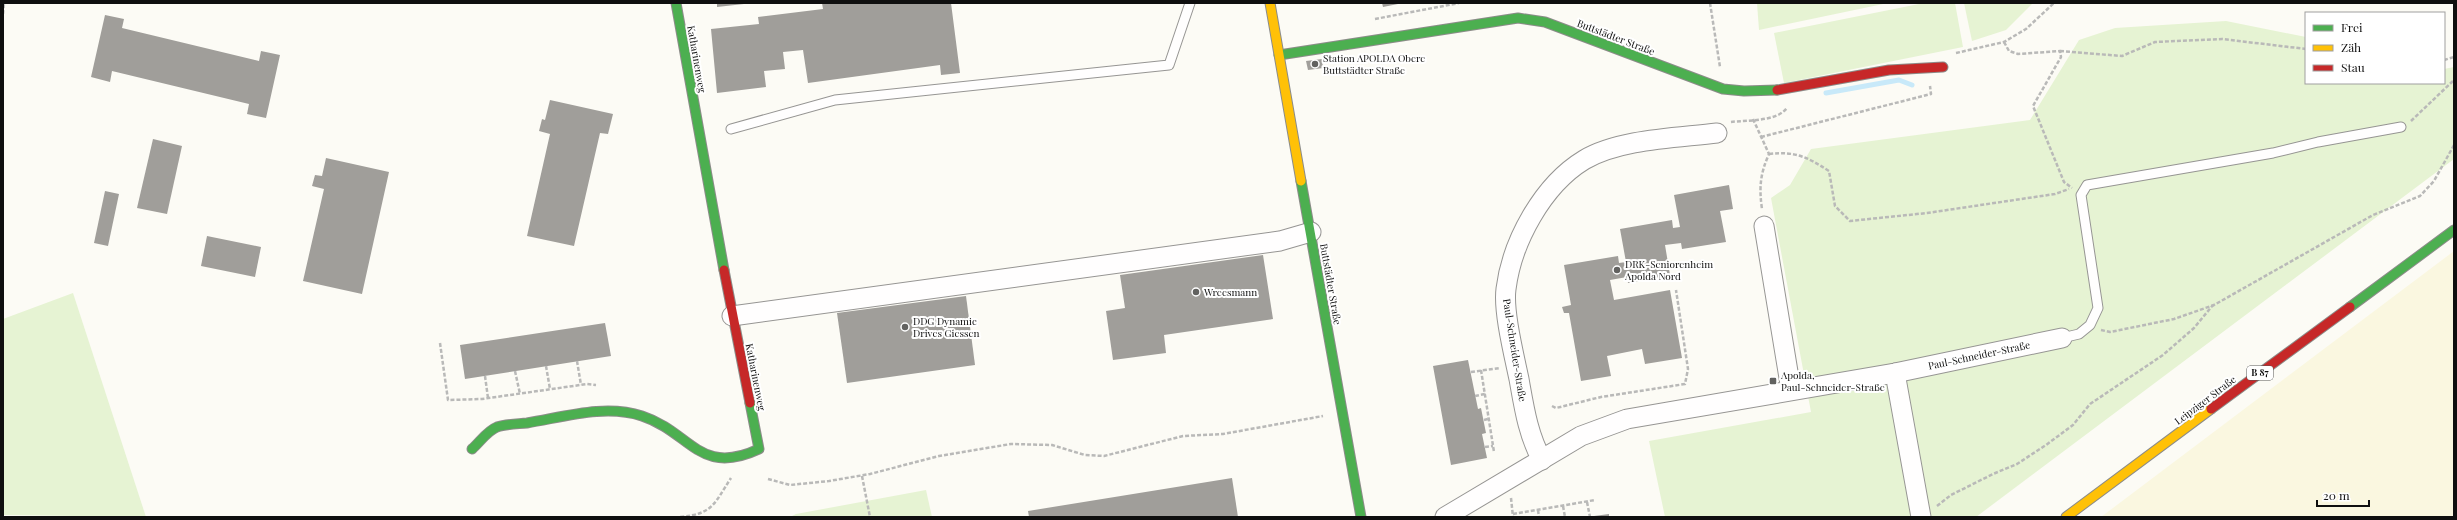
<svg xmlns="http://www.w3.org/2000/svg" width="2457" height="520" font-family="'Playfair Display',serif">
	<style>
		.farmland { fill: #faf7e0 }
		.green { fill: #e6f3d3 }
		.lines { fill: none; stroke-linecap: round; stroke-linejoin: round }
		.stream { stroke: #c8e9f9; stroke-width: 5 }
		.building { fill: #a09e9a }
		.lane-casing { stroke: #969593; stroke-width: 11 }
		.street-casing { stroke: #969593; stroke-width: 21 }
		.fast-casing { stroke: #8c8c89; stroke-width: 11 }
		.slow-casing { stroke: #8c8c89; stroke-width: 11 }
		.jam-casing { stroke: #8c8c89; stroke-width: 11 }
		.path { stroke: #b9b9b8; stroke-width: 2.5; stroke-dasharray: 4 2; stroke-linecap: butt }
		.lane { stroke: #fffefe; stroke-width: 9 }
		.street { stroke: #fffefe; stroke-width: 19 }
		.fast { stroke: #4caf50; stroke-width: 9 }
		.slow { stroke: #ffc107; stroke-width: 9 }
		.jam { stroke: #c62828; stroke-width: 9 }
		.poi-dot { fill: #626260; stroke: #fff; stroke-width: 1.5 }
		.labels { text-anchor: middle; stroke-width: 4; stroke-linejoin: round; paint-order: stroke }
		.shield { fill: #fff; stroke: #575757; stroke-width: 1 }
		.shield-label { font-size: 9px; font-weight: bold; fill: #0f0f0f }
		.street-label { font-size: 10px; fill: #0f0f0f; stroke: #fff }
		.poi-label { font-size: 10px; fill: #0f0f0f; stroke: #fff; text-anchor: start }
	</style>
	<rect width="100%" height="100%" fill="#fcfbf5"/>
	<path class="farmland" d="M2454 251V517H2101Z"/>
	<g class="green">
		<path d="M1757 3H1888L1759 30Z"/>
		<path d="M1924 3H1955L1963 47 1784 83 1774 33Z"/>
		<path d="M1964 3H2033L2006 30 1972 41Z"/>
		<path d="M2226 21 2306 37V83H2444V69L2454 67V159L1976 517H1665L1649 441 1811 412 1771 198 1790 185 1811 149 2030 120 2079 40 2115 28Z"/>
		<path d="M73 293 146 517 3 515V319Z"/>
		<path d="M926 490 932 517H790L796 514Z"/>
	</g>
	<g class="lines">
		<path class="stream" d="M1826 93 1899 80 1912 85"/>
	</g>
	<g class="building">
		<path d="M717 3H744V4L717 7Z"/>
		<path d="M822 3H951L960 73 941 75 940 65 808 83 803 50 783 52 785 69 764 71 766 87 717 93 711 29 759 24 758 17 823 9Z"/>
		<path d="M1382 3H1398V4L1383 7Z"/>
		<path d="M105 15 124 19 122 28 259 61 261 51 280 55 266 118 247 114 249 104 112 71 110 82 91 77Z"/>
		<path d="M1322 59 1323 68 1308 70 1306 61Z"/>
		<path d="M550 100 613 114 608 134 600 133 574 246 527 236 550 134 539 131 542 119 545 120Z"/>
		<path d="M153 139 182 146 167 214 137 208Z"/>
		<path d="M326 158 389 172 362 294 303 281 324 189 312 186 315 175 322 176Z"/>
		<path d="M1729 185 1733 209 1720 211 1726 242 1682 249 1681 243 1665 245 1670 275 1628 283 1627 277 1610 280 1614 300 1670 290 1682 358 1645 364 1642 349 1607 356 1611 376 1581 381 1569 313H1564L1562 307 1571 305 1564 265 1618 256 1619 263 1626 262 1620 229 1672 220 1673 228 1680 227 1674 195Z"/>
		<path d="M105 191 119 194 108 246 94 243Z"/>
		<path d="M207 236 261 247 255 277 201 266Z"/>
		<path d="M1263 255 1273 319 1164 335 1166 353 1113 360 1106 311 1125 308 1120 275Z"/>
		<path d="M966 296 975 365 847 383 837 313Z"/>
		<path d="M605 323 611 356 465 379 460 345Z"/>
		<path d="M1468 360 1478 409 1481 408 1486 433 1482 434 1487 458 1451 465 1433 366Z"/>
		<path d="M1232 478 1238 517H1029L1028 511Z"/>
		<path d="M1609 514V517H1594V516Z"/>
	</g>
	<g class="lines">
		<g class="lane-casing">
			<g id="lane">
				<path d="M731 129 835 100 1169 65 1190 3"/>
				<path d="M2062 338 2079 334 2090 325 2098 308 2081 195 2087 185 2273 153 2318 142 2401 127"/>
			</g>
		</g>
		<g class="street-casing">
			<g id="street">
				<path d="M1764 226 1791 390"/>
				<path d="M732 316 1280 241 1311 232"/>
				<path d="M1895 373 1921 517"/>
				<path d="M1542 460C1528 435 1524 407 1519 379 1514 355 1503 311 1506 289 1512 241 1543 185 1584 160 1619 139 1677 138 1717 133"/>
				<path d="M1445 517 1581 436 1627 419 1895 373 2062 338"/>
			</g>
		</g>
		<g class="fast-casing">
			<g id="fast">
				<path d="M676 3 724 270"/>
				<path d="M1279 55 1518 18 1545 22 1723 89 1744 91 1777 90"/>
				<path d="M1301 181 1361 517"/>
				<path d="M2350 307 2454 230"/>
				<path d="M472 449C480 442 487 431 497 427 506 424 517 424 527 423 564 417 605 404 642 416 691 432 699 477 759 449L750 403"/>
			</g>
		</g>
		<g class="slow-casing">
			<g id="slow">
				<path d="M1270 3 1301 181"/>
				<path d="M2066 517 2211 409"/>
			</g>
		</g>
		<g class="jam-casing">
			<g id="jam">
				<path d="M1777 90 1889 70 1943 67"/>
				<path d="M724 270 750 403"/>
				<path d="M2211 409 2350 307"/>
			</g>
		</g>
		<g class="path">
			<path d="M1710 3 1720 67"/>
			<path d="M3 14 4 3"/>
			<path d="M1375 19 1459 3"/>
			<path d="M2004 42 2009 51 2018 54 2060 51 2061 57 2033 106 2064 182 2072 188"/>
			<path d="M2060 51 2122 56 2155 42 2222 39 2306 49"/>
			<path d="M1956 53 2004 42 2026 29 2054 3"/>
			<path d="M2444 60 2454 57"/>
			<path d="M1753 119 1769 154C1760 174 1759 188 1762 209"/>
			<path d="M2411 121 2454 80"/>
			<path d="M1731 122C1747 120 1776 122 1787 108"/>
			<path d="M1761 137 1931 94 1930 86"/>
			<path d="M1769 154C1796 151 1807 157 1829 171L1835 206 1850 221 1927 213 2055 194 2069 189"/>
			<path d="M2101 330 2110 332 2174 319 2214 305 2373 215 2420 196 2434 181 2454 145"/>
			<path d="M440 343 448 400 482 399 587 384 596 385"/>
			<path d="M577 361 581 385"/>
			<path d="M546 366 550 389"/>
			<path d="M1481 370 1494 452"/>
			<path d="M515 371 520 394"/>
			<path d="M1471 372 1500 368"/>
			<path d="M485 376 488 398"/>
			<path d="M1475 396 1485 394"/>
			<path d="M1552 406 1556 408 1601 397 1685 384 1688 369 1676 290"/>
			<path d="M1484 420 1488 419"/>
			<path d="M1485 447 1493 446"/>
			<path d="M862 476 870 517"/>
			<path d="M768 479 790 485 829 481 870 474 939 456 1011 444 1052 445 1085 455 1104 456 1183 436 1223 434 1323 416"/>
			<path d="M1511 498 1513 517"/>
			<path d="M1587 502 1590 517"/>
			<path d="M1563 506 1565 517"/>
			<path d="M1937 506 1951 495 1993 474 2017 464 2046 445 2073 425 2090 404 2163 355 2194 328 2213 305"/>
			<path d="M1538 510 1539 517"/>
			<path d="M1513 514 1595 500"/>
			<path d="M680 517C713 514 714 504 731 478"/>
		</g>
		<use href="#lane" class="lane"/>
		<use href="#street" class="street"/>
		<use href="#fast" class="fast"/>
		<use href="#slow" class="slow"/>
		<use href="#jam" class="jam"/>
	</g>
	<g class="poi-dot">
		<circle cx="1315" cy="64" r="4"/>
		<circle cx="1617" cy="270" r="4"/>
		<circle cx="1196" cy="292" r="4"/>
		<circle cx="905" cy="327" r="4"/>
		<rect x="1769" y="377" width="8" height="8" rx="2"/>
	</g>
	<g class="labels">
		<rect class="shield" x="2247" y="366" width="26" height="14" rx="3"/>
		<g class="shield-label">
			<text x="2260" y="376">B 87</text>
		</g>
		<g class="street-label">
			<text transform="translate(1616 37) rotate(21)" y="4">Buttstädter Straße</text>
			<text transform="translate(697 59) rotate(80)" y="4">Katharinenweg</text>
			<text transform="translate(1331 284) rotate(80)" y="4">Buttstädter Straße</text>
			<text transform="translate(1515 350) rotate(81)" y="4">Paul-Schneider-Straße</text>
			<text transform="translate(1979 355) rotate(-12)" y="4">Paul-Schneider-Straße</text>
			<text transform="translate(756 377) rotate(79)" y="4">Katharinenweg</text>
			<text transform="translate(2205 400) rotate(-37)" y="4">Leipziger Straße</text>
		</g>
		<g class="poi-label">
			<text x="1323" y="62">Station APOLDA Obere<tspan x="1323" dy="12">Buttstädter Straße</tspan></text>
			<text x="1625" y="268">DRK-Seniorenheim<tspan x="1625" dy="12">Apolda Nord</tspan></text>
			<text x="1204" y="296">Wreesmann</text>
			<text x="913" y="325">DDG Dynamic<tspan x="913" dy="12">Drives Giessen</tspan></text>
			<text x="1781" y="379">Apolda,<tspan x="1781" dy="12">Paul-Schneider-Straße</tspan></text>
		</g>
	</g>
	<rect width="2457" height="520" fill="none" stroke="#0f0f0f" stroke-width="8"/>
	<rect x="2305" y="12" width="140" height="72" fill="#ffffff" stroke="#9f9f9f"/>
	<rect x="2313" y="25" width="20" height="6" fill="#4caf50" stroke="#9f9f9f"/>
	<text x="2341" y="32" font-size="12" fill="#0f0f0f">Frei</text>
	<rect x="2313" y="45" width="20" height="6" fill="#ffc107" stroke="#9f9f9f"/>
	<text x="2341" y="52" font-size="12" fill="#0f0f0f">Zäh</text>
	<rect x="2313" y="65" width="20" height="6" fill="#c62828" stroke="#9f9f9f"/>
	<text x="2341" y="72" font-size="12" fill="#0f0f0f">Stau</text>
	<path d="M2317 500v6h52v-6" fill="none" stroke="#0f0f0f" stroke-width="2"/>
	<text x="2323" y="500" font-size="12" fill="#0f0f0f" stroke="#ffffff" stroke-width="3" paint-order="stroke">20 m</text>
</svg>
